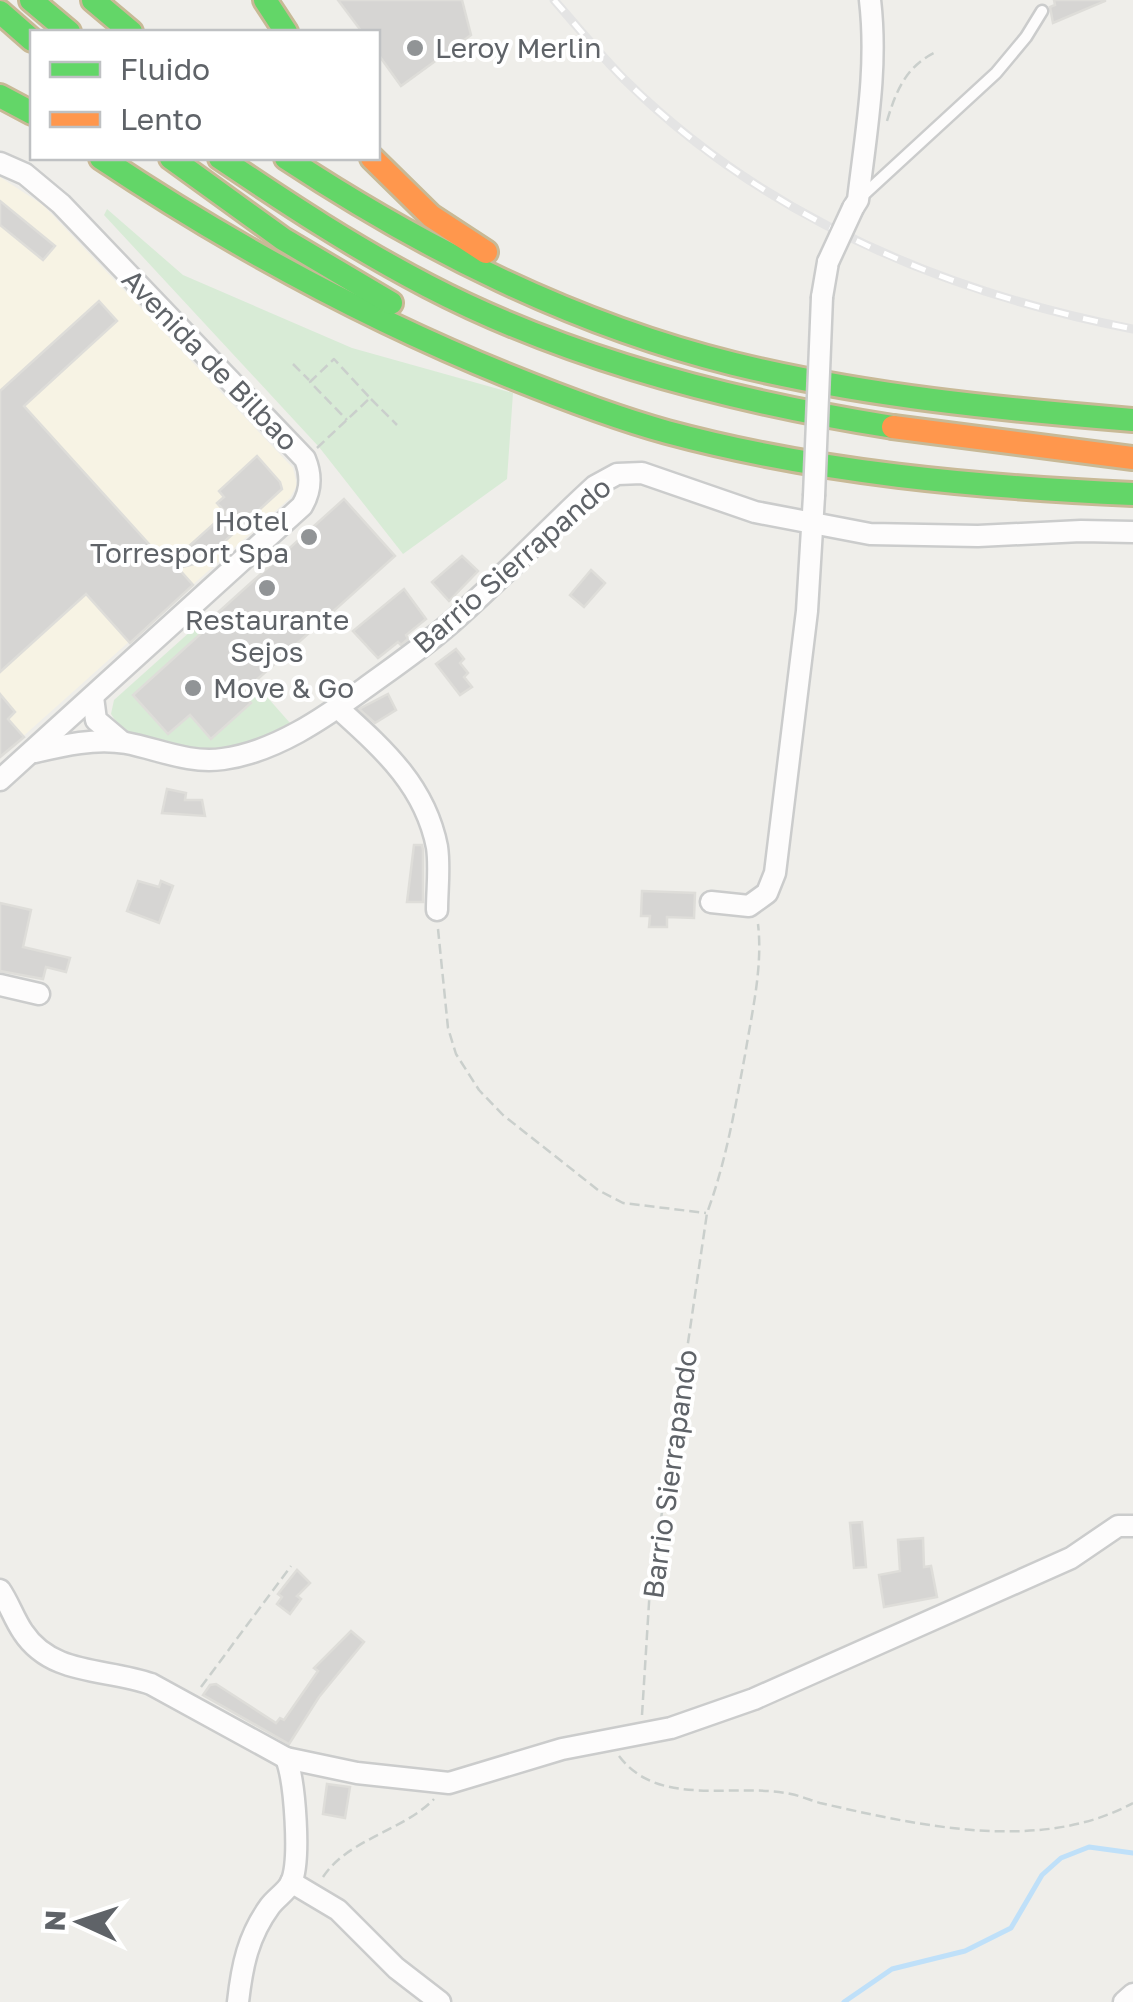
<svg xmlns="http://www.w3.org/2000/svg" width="1133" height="2002" font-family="'Golos Text',sans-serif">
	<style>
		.commercial { fill: #f7f3e4 }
		.green { fill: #d8ebd6 }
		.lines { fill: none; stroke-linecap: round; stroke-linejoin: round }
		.stream { stroke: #bfe0f9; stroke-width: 5 }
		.building { fill: #d6d5d3; stroke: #deddd9; stroke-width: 2.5 }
		.lane-casing { stroke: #cbcccc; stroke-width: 15 }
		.street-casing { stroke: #cbcccc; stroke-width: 25 }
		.fast-casing { stroke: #c8b996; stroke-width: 28 }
		.slow-casing { stroke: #c8b996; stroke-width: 28 }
		.path { stroke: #cacfcc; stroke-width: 2.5; stroke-dasharray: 10 5; stroke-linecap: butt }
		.lane { stroke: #fdfcfc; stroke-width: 10 }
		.street { stroke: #fdfcfc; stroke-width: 20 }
		.fast { stroke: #63d668; stroke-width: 22 }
		.slow { stroke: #ff974d; stroke-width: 22 }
		.rail-casing { stroke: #e4e4e4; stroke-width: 9 }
		.rail { stroke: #fff; stroke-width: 5; stroke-dasharray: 15; stroke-linecap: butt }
		.street-bridge-casing { stroke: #cbcccc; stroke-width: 25; stroke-linecap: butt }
		.street-bridge { stroke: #fdfcfc; stroke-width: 20 }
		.poi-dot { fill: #919496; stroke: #fff; stroke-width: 4 }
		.labels { text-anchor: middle; stroke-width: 8; stroke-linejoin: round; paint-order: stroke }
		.poi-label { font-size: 28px; fill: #5f6368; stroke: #fff; text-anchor: start }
		.street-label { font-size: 28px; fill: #5f6368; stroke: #fff }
	</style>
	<rect width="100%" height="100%" fill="#efeeea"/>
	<path class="commercial" d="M0 177 43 205 293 468 297 485 290 498 0 757Z"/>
	<g class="green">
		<path d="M107 209 183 275 352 348 513 393 507 479 403 554 319 447 104 215Z"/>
		<path d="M201 622 290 723C270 733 252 742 230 747 195 754 131 748 111 714L114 700Z"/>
	</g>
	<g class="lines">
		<path class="stream" d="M844 2002 892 1969 965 1951 1011 1928 1042 1875 1061 1858 1089 1847 1133 1853"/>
	</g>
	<g class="building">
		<path d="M338 0H462L471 35 401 86 378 54V32H362Z"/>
		<path d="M1054 0H1105V1L1053 23 1050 7 1055 5Z"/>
		<path d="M0 201 55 246 43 260 0 225Z"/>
		<path d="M99 301 117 321 24 406 168 565 226 513 217 503 224 497 219 491 257 456 280 482 282 489 202 562 178 568 193 585 130 643 86 594 0 672V391Z"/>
		<path d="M344 499 395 556 242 693 251 703 211 739 190 715 168 734 133 695 206 629 203 626Z"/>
		<path d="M462 556 478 571 449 601 432 582Z"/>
		<path d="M591 570 605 583 584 607 570 595Z"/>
		<path d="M404 589 426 619 406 635 408 639 401 645 398 642 378 658 353 631Z"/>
		<path d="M456 649 464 659 460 663 468 673 464 677 472 687 460 695 436 664Z"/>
		<path d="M0 694 15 712 8 719 24 737 0 757Z"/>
		<path d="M388 694 396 710 375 723 359 709Z"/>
		<path d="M167 789 186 793 185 800H202L205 816 162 813Z"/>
		<path d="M414 845H422L423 850V902H407Z"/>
		<path d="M138 881 159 887 161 881 173 886 159 923 127 911Z"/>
		<path d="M642 891 695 893 694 918 667 917V927H649L650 916H641Z"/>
		<path d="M0 903 31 910 23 947 70 958 66 972 46 967 43 979 0 971Z"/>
		<path d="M862 1522 866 1567 854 1568 850 1523Z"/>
		<path d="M923 1538 924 1567 931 1566 937 1597 884 1607 879 1575 900 1571 898 1540Z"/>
		<path d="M297 1570 310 1583 297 1596 301 1599 290 1614 277 1604 282 1597 278 1594Z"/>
		<path d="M351 1631 364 1642 319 1697 289 1744 203 1695 210 1685 216 1684 276 1723 280 1718 284 1720 318 1671 314 1668Z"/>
		<path d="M327 1784 350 1787 345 1818 323 1814Z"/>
	</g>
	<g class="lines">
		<g class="lane-casing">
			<path id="lane" d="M859 199 996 73 1026 37 1042 11"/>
		</g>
		<g class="street-casing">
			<g id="street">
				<path d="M0 163 25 174 61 204 305 459C312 476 311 491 302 506L0 780"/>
				<path d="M853 208 858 200C866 132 878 68 870 0"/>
				<path d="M822 297 828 262"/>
				<path d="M93 697 96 720 122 742"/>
				<path d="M338 708C382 748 425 785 437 847 440 867 437 890 437 910"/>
				<path d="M35 752C64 745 95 738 126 743 158 749 189 764 223 759 275 752 324 718 365 688 398 664 433 640 462 613 508 572 550 527 595 486L617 474 642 473 755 512 870 534 978 536 1081 531 1133 532"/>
				<path d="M711 902 749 906 767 893 775 873 807 611 814 496"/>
				<path d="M0 985 39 994"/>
				<path d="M0 1590C9 1603 14 1619 23 1632 52 1676 106 1668 151 1684L286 1758 357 1773 449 1783 562 1749 671 1728 754 1699 1071 1558 1118 1526H1133"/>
				<path d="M291 1882 338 1910 396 1968 440 2002"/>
				<path d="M238 2002C242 1966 248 1936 270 1906 275 1899 287 1891 291 1883 301 1861 295 1781 286 1758"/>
				<path d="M1124 2002 1133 1994"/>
			</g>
		</g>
		<g class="fast-casing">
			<g id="fast">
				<path d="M31 0 69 32"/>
				<path d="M93 0 131 32"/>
				<path d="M265 0 286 32"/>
				<path d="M0 12 32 40"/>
				<path d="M0 96 32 113"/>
				<path d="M101 158C230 244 365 318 509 376 561 397 613 417 667 432 819 473 976 487 1133 494"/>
				<path d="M171 158 283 239 391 303"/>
				<path d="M220 158C288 204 355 248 428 286 570 360 735 402 893 427"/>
				<path d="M286 158C424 249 572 324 734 364 865 396 999 409 1133 420"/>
			</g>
		</g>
		<g class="slow-casing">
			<g id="slow">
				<path d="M372 158 431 216 486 252"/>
				<path d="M893 427 1133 458"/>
			</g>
		</g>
		<g class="path">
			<path d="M887 121C896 91 906 66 936 52"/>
			<path d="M293 364 309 380"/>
			<path d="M371 399 397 425"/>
			<path d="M317 448 370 398 334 359 310 382 347 420"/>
			<path d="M438 929 448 1028 456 1054 479 1090 503 1115 598 1190 623 1203 706 1213"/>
			<path d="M201 1687 291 1566"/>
			<path d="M642 1715 651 1571 667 1486 707 1213C726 1162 735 1108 745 1055 752 1012 763 967 758 924"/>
			<path d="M619 1756C659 1809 734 1782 791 1794 801 1796 810 1800 820 1803 917 1825 1040 1854 1133 1803"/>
			<path d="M323 1877C348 1839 403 1831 434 1799"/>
		</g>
		<use href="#lane" class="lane"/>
		<use href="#street" class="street"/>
		<use href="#fast" class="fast"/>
		<use href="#slow" class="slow"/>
		<g class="rail-casing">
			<path id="rail" d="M554 0C577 26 600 55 625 80 765 218 943 292 1133 329"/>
		</g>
		<use href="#rail" class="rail"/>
		<g class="street-bridge-casing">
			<g id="street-bridge">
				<path d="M828 262 853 208"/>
				<path d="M814 496 822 297"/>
			</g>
		</g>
		<use href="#street-bridge" class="street-bridge"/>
	</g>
	<g class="poi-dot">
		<circle cx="415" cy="48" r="10"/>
		<circle cx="309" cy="537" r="10"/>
		<circle cx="267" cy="588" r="10"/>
		<circle cx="193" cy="688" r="10"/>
	</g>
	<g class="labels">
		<g class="poi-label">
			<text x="435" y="58">Leroy Merlin</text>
			<text x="289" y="531" text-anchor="end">Hotel<tspan x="289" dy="32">Torresport Spa</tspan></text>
			<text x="267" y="630" text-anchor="middle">Restaurante<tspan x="267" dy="32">Sejos</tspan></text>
			<text x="213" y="698">Move &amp; Go</text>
		</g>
		<g class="street-label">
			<text transform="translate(210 360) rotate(46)" y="10">Avenida de Bilbao</text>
			<text transform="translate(512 565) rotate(-41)" y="10">Barrio Sierrapando</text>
			<text transform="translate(670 1474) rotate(-82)" y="10">Barrio Sierrapando</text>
		</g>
	</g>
	<rect x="30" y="30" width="350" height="130" fill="#ffffff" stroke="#bfc1c3" stroke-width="2.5"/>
	<rect x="50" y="62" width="50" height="15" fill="#63d668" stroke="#bfc1c3" stroke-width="2.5"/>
	<text x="120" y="80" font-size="30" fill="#5f6368">Fluido</text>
	<rect x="50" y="112" width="50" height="15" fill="#ff974d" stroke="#bfc1c3" stroke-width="2.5"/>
	<text x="120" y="130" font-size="30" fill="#5f6368">Lento</text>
	<g transform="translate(80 1922) rotate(273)" stroke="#ffffff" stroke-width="8" paint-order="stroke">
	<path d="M0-8L18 38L0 25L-18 38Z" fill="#5f6368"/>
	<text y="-15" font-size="28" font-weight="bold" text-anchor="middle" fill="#5f6368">N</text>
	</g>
</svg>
